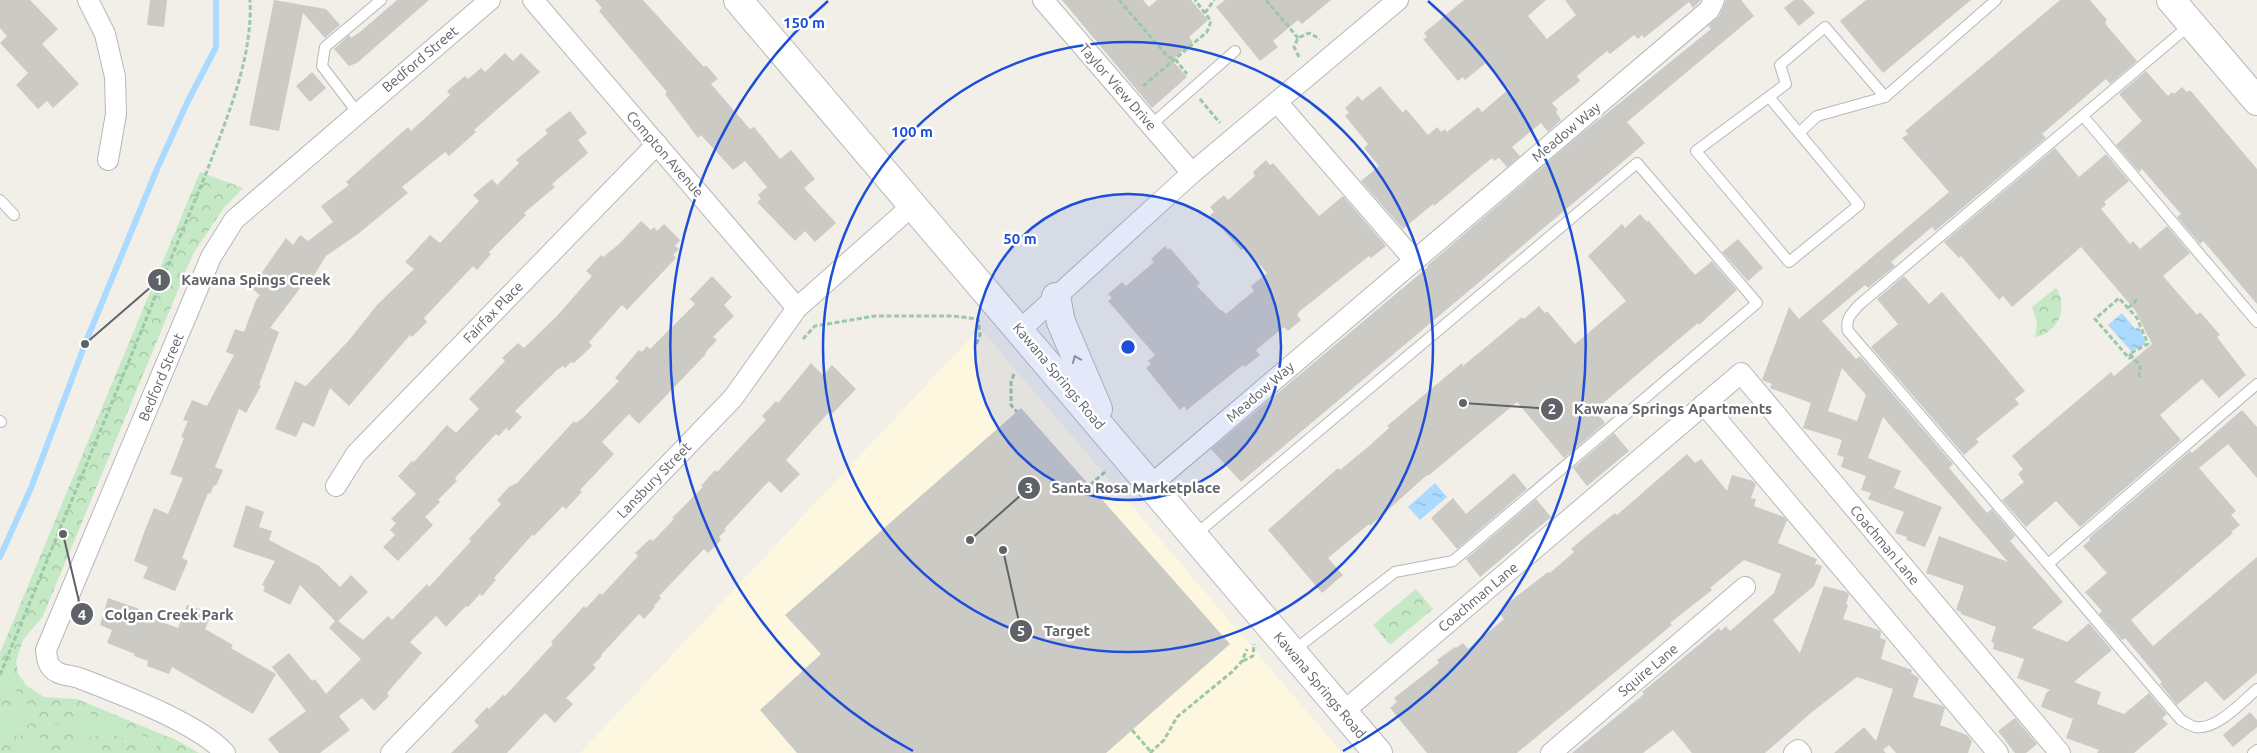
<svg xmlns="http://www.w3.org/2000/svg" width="2257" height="753" font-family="Ubuntu,sans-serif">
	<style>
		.commercial { fill: #fef7e0 }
		.park { fill: url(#park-crowns) }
		.garden { fill: #c5e8c5 }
		.water { fill: url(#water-ripples) }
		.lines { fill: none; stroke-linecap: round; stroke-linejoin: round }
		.stream { stroke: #aadaff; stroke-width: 6 }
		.building { fill: #cccac5; fill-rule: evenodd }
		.lane-casing { stroke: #b5b8bc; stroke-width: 12 }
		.street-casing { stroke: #b5b8bc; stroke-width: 22 }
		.secondary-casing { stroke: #b6babf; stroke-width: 30 }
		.path { stroke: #9cc7a9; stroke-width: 3; stroke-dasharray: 5 2.5; stroke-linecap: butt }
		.lane { stroke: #fff; stroke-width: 10 }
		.street { stroke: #fff; stroke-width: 20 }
		.secondary { stroke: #fff; stroke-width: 28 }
		.oneway { stroke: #979a9d }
		.ring { fill: none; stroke: #1d4ed8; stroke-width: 2.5 }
		.labels { text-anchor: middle; stroke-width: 5; stroke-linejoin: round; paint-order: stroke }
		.street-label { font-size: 14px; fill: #5f6368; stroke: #fff }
		.centre { fill: #1d4ed8; stroke: #fff; stroke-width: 2.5 }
		.ring-label { font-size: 15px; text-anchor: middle; font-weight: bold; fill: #1d4ed8; stroke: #fff; stroke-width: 5; stroke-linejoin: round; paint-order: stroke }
		.leader { fill: none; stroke: #5f6368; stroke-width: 2 }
		.callout-dot { fill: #5f6368; stroke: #fff; stroke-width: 2 }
		.mark-label { font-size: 15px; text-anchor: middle; font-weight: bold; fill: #fff }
		.callout-label { font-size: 15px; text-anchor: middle; font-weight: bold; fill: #5f6368; stroke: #fff; stroke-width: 5; stroke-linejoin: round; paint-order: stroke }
	</style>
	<defs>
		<pattern id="park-crowns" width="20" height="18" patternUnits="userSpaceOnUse" patternTransform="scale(1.25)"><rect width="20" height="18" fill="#c5e8c5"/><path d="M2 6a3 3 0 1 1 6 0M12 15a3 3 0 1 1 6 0" fill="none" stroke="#a3c0a4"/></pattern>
		<pattern id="water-ripples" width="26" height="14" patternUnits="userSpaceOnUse" patternTransform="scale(1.25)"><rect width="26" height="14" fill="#aadaff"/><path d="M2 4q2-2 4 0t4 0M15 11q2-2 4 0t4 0" fill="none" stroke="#8eb4d2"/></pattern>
	</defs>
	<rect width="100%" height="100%" fill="#f1efe8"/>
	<path class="commercial" d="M980 328 1342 753H580Z"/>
	<g class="park">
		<path d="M200 172 243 188 223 209 193 254 43 616 23 640 16 661 18 674 27 686 44 697 77 699 176 740 199 753H0V653Z"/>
		<path d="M2056 288C2069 308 2058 333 2035 337L2037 322 2032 307Z"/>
		<path d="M1416 589 1433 609 1390 645 1373 625Z"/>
	</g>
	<g class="garden">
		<path d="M5 674 19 694 0 702V686Z"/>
		<path d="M26 701C32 717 43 724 60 724L62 734 52 736 50 729 41 731 38 725 32 723 26 726V735L8 737 0 743V708Z"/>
		<path d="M86 712 159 742 154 753H145C130 734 108 733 86 738L89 749 77 751 74 741 82 739 80 732 72 734 69 722 81 718Z"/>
		<path d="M41 738 45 753H15L13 745Z"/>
	</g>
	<g class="water">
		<path d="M2122 313 2135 329 2139 327 2146 344 2131 351 2108 325Z"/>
		<path d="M1435 483 1447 497 1420 520 1408 507Z"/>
	</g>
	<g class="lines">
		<path class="stream" d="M0 557 31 488 85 344 157 169 187 103 216 47V0"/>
	</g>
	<g class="building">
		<path d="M0 0H30L58 29 42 44 79 84 53 108 47 101 38 109 16 85 28 73 0 43 7 36 0 28Z"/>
		<path d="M150 0H167L164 27 147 25Z"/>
		<path d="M274 0 326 9 340 25 325 38 303 13 279 131 249 125Z"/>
		<path d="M397 0H429L357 63 349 66 334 49 349 35 351 38 360 32Z"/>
		<path d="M595 0H643L704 67 706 65 718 79 711 84 750 129 754 127 780 159 791 150 815 179 804 188 836 223 815 242 805 231 795 241 757 202 761 199 758 195 767 187 745 161 733 170 701 135 698 138 665 94 667 92 599 11 602 8Z"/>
		<path d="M1062 0H1143L1149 7 1157 0H1191L1208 20 1189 37 1193 42 1172 60 1187 77 1152 108Z"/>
		<path d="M1225 0H1331L1302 24 1298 20 1273 41 1278 47 1260 61 1216 7Z"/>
		<path d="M1464 0H1546L1528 16 1547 39 1576 15 1565 0H1701L1693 8 1689 2 1644 38 1642 35 1638 39 1634 35 1610 54 1607 51 1577 76 1580 81 1552 103 1558 110 1556 112 1561 120 1548 132 1541 123 1512 147 1520 156 1507 167 1499 158 1494 161 1492 158 1434 206 1433 204 1403 229 1361 181 1379 166 1364 148 1368 144 1345 116 1349 113 1345 108 1358 96 1362 101 1380 86 1403 113 1406 109 1428 135 1437 127 1441 132 1445 129 1447 132 1478 107 1482 112 1509 89 1486 63 1465 80 1463 77 1458 81 1423 39 1427 37 1424 33Z"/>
		<path d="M1726 0H1741L1754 16 1627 122 1645 143 1241 482 1211 449 1428 267 1427 266 1575 139 1711 29 1708 26 1719 16Z"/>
		<path d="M1794 0H1803L1815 13 1799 26 1784 8Z"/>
		<path d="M1866 0H1971L1883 73 1840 21Z"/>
		<path d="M2060 0H2090L2107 20 2105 22 2107 26 2137 61 2110 84 2106 79 2042 134 2046 138 1935 231 1932 227 1891 262 1895 266 1868 288 1865 285 1822 321 1856 359 1860 356 1953 464 1949 468 1987 513 1992 509 2015 536 2010 541 2063 602 2032 628 2067 642 2089 623 2112 650 2074 682 2101 692 2097 704 2124 714 2149 693 2167 714 2162 718 2168 724 2134 753H2097L2099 750 2066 738 2073 719 2041 707 2046 693 2050 690 2017 678 2024 659 1993 649 1994 643 1991 642 1996 627 1961 614V612L1956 610 1964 586 1926 573 1939 536 2008 562 1883 417 1868 458 1901 471 1894 488 1942 507 1925 547 1906 540 1907 537 1895 533 1904 512 1868 499 1871 493 1861 490 1866 476 1841 467 1844 457 1837 455 1842 440 1803 428 1811 403 1770 388 1772 384 1762 380 1789 307 1799 319 1949 192 1902 138 1908 134 1905 131ZM1842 368 1866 395 1857 421 1828 411Z"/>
		<path d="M505 53 513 61 521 53 540 72 474 130 476 132 449 156 445 152 402 187 408 193 358 234 326 256 308 285 304 283 270 328 279 332 259 385 261 386 246 413 239 409 215 467 223 470 216 486 214 485 210 494 208 493 182 558 188 561 175 591 143 578 148 567 134 561 145 530 154 508 168 514 183 478 170 474 184 438 181 437 188 421 183 420 192 400 207 406 234 355 226 352 235 329 244 332 256 300 260 295 251 288 286 238 293 245 300 235 308 241 333 222 321 206 349 185 346 182 408 127 411 131 450 95 447 91 465 76 468 79 481 68 485 72Z"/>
		<path d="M2146 71 2168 96 2172 92 2174 94 2182 87 2187 92 2190 90 2257 169V304L2205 243 2203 241 2200 244 2177 217 2181 214 2142 169 2139 172 2116 145 2142 121 2119 94Z"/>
		<path d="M312 72 326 88 310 102 296 86Z"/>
		<path d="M570 111 587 133 578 140 588 153 552 184 555 187 524 213 526 215 489 252 491 254 477 270 473 266 424 318 427 322 412 337 410 335 349 406 330 388 314 427 303 422 296 437 275 429 295 381 306 386 350 339 377 305 414 269 405 262 430 235 440 243 479 201 473 195 492 179 497 185 519 163 516 160 548 133 545 130Z"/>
		<path d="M2055 148 2079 177 2106 154 2129 181 2104 202 2106 205 2101 209 2130 244 2133 241 2140 249 2167 226 2190 253 2163 276 2197 315 2200 312 2220 335 2217 337 2246 375 2219 398 2202 379 2160 415 2181 440 2080 527 2056 501 2026 527 2002 500 2024 482 2018 474 2023 469 2012 456 2111 372 2114 376 2152 344 2135 310 2081 247 2012 307 2003 296 1999 300 1961 256 1959 258 1944 242Z"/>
		<path d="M1266 160 1270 165 1273 163 1319 216 1343 196 1386 246 1371 258 1369 256 1300 311 1297 315 1301 320 1288 331 1284 327 1256 350 1260 355 1245 367 1243 365 1187 410 1184 406 1180 410 1146 368 1151 364 1148 361 1155 355 1108 301 1112 298 1108 294 1122 282 1126 286 1154 262 1151 259 1165 246 1168 250 1170 248 1200 283 1197 286 1221 311 1222 310 1226 314 1254 291 1251 286 1267 273 1244 248 1241 250 1210 215 1214 212 1210 207 1224 195 1228 200 1255 176 1253 172Z"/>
		<path d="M1640 214 1647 222 1648 220 1695 275 1712 261 1737 290 1699 325 1698 323 1595 410 1605 423 1564 458 1517 402 1428 476 1427 475 1370 526 1369 524 1328 558 1343 575 1322 593 1268 530 1338 468 1340 470 1369 446 1389 428 1387 426 1462 363 1463 366 1522 317 1524 319 1539 306 1545 313 1547 311 1575 344 1626 301 1588 256 1622 224 1625 228Z"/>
		<path d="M641 221 651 230 654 227 657 231 664 224 680 240 675 246 679 249 673 255 676 258 627 310 622 305 589 342 592 346 574 363 571 362 565 368 563 366 557 370 515 411 522 417 509 431 506 428 499 436 496 434 455 478 457 481 438 500 440 502 425 517 433 525 398 561 383 547 395 535 390 530 396 523 391 519 416 494 398 476 412 461 414 462 447 425 456 433 479 409 469 399 505 361 502 358 518 343 524 348 557 316 592 276 586 271 601 255 603 257 618 245Z"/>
		<path d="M1738 239 1763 268 1748 281 1722 252Z"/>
		<path d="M712 276 732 297 724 305 734 316 713 337 717 340 705 353 706 354 639 424 629 414 602 442 614 454 580 490 582 492 566 509 563 506 534 536 532 535 494 578 496 580 482 596 480 594 468 607 466 606 446 627 436 616 410 642 422 653 387 693 389 696 374 711 362 698 339 716 350 730 320 753H279L268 739 306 711 272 667 289 653 312 681 315 679 326 694 361 659 329 628 335 621 300 585 290 605 263 591 265 587 262 585 275 561 233 547 246 505 264 512 259 527 272 531 269 540 319 566 340 587 351 575 368 592 338 621 363 640 388 616 392 620 427 584 429 587 471 541 469 539 501 504 497 500 509 487 517 483 574 421 576 423 584 417 619 381 615 378 639 350 642 352 647 346 650 349 695 304 690 299Z"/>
		<path d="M1904 276 1929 304 1942 292 2025 391 2015 399 2019 404 1976 439 1979 442 1964 455 1871 347 1898 324 1877 299Z"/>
		<path d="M811 363 823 375 832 365 856 389 832 414 830 411 786 460 800 474 781 493 769 481 724 529 726 530 719 537 721 540 708 553 704 549 659 596 661 598 654 606 655 607 644 619 639 614 601 655 602 656 593 665 596 668 566 698 573 704 555 723 545 713 507 753H451L479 726 474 721 487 707 489 709 503 695 505 696 553 644 551 642 584 606 586 608 600 593 602 595 638 556 635 553 650 539 653 541 674 519 672 518 703 487 701 486 715 470 717 472 766 420 762 416 776 401 778 403Z"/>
		<path d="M1021 408 1230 644 1106 753H797L760 710 821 654 785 615Z"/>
		<path d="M2242 410 2257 427V478L2228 444 2199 468 2236 511 2231 515 2240 525 2231 532 2233 533 2131 620 2153 646 2257 557V673L2224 701 2206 681 2177 705 2160 684 2162 682 2157 676 2125 638 2122 640 2099 614 2102 611 2085 592 2107 573 2083 546 2090 540 2089 538 2190 451 2192 453Z"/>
		<path d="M1614 433 1629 451 1587 486 1573 468Z"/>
		<path d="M1687 454 1695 463 1701 459 1727 491 1732 475 1753 481 1756 484 1751 498 1756 499 1754 506 1784 517 1787 520 1778 543 1817 559 1815 564 1822 566 1814 586 1773 620 1800 653 1824 586 1847 592 1849 595 1846 604 1848 605 1843 619 1879 630 1881 633 1880 638 1886 640 1881 659 1912 670 1911 673 1919 678 1913 697 1943 706 1945 708 1940 725 1967 735 1972 741 1968 753H1896L1889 745 1883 750 1886 753H1834L1864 727 1876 741 1893 689 1857 677 1812 712 1765 753H1692L1673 730 1643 753H1572L1644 694 1642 692 1719 628 1721 631 1726 626 1730 631 1774 593 1781 574 1744 560 1710 588 1712 590 1670 623 1672 625 1517 753H1427L1390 708 1397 702 1394 698 1439 663 1437 660 1455 647 1456 648 1463 643 1468 649 1504 619 1499 613 1505 608 1504 606 1548 572 1550 573 1574 552 1571 549 1586 536 1615 513 1617 515Z"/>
		<path d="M1514 473 1527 489 1457 549 1431 518 1453 498 1466 514Z"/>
		<path d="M1536 499 1551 517 1480 577 1466 559Z"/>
		<path d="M108 598 145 611 143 615 178 628 187 605 212 613 205 629 233 645 231 648 276 674 253 714 172 667 169 674 147 666 148 661 134 656 135 654 107 643 112 630 100 625Z"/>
		<path d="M2250 712 2257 720V727L2233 747 2223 735Z"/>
		<path d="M2015 718 2037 744 2026 753H2015L1998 731Z"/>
	</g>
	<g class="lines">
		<g class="lane-casing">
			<g id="lane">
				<path d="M2191 24 1859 305C1851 314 1845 319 1848 331L2048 564 2257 384"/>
				<path d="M1769 97 1859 205 1789 262 1696 151 1786 84 1780 65 1825 27 1885 97 1996 0"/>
				<path d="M357 112 322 66 325 47 381 0"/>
				<path d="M2083 116 2257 322"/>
				<path d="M1151 125 1235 51"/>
				<path d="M1799 133 1817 116 1885 97"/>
				<path d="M0 200 14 215"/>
				<path d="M0 421 1 422"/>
				<path d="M1195 535 1637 163 1757 303 1453 561 1395 572 1293 651"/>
				<path d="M2048 564 2181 720C2185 722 2191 726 2195 727 2216 731 2243 701 2257 689"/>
				<path d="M2253 753 2257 750"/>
			</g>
		</g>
		<g class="street-casing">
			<g id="street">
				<path d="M88 0 105 34 115 77 116 114 108 160"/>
				<path d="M533 0 797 308"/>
				<path d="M1043 0 1192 173"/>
				<path d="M1277 102 1414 260"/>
				<path d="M1020 330 1192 173 1398 0"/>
				<path d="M1704 404 1998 753"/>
				<path d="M1151 485 1709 10 1714 0"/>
				<path d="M336 486 356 454 657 144"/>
				<path d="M1343 712 1741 373 2060 753"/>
				<path d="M225 753C198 723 118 693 79 678 72 675 63 676 57 672 48 668 47 659 46 650L211 257 234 220 490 0"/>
				<path d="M391 753 733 398 797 308 913 205"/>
				<path d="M1551 753 1745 587"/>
				<path d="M1794 753 1798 750 1801 753"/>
			</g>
		</g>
		<g class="secondary-casing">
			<g id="secondary">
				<path d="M738 0 1378 753"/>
				<path d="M2171 0 2257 101"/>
				<path d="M1056 297 1061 322 1098 409"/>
			</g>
		</g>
		<g class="path">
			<path d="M1119 0 1168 57 1175 59 1187 74"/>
			<path d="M1266 0 1298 38"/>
			<path d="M1205 13 1214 0"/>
			<path d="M1299 57 1294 47 1298 38 1309 33 1320 39"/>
			<path d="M1143 86 1207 32 1211 21 1195 0"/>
			<path d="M1200 99 1220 123"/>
			<path d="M2128 308 2138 299"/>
			<path d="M803 339 815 326 875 316H953L978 319 980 335 976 345"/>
			<path d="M2133 357 2129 354 2148 344 2137 318 2119 298 2095 319 2129 358 2133 357 2140 366 2139 377"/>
			<path d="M1014 374 1011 382V405L1017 412"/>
			<path d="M1090 485 1106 471"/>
			<path d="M1243 661 1253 656 1254 644"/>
			<path d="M0 675 207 171C227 117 253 58 250 0"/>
			<path d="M1132 730 1151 752"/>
			<path d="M1150 753 1164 740 1177 717 1233 671 1242 661 1247 649"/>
		</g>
		<use href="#lane" class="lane"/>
		<use href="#street" class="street"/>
		<use href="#secondary" class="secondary"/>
	</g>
	<defs><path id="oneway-chevron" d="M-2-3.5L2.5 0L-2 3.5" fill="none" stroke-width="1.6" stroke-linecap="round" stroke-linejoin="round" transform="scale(1.25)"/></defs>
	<use class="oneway" href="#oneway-chevron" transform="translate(1076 359) rotate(-113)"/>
	<circle cx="1128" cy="347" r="153" fill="#1d4ed8" fill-opacity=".12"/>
	<g class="ring">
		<circle cx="1128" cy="347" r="153"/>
		<circle cx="1128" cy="347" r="305"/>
		<path d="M913 751A458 458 0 0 1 828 1M1428 1A458 458 0 0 1 1343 751"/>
	</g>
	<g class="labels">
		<g class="street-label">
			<text transform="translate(420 59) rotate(-40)" y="5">Bedford Street</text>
			<text transform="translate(1118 87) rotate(49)" y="5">Taylor View Drive</text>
			<text transform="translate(1566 132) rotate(-40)" y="5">Meadow Way</text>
			<text transform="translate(665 154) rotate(49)" y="5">Compton Avenue</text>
			<text transform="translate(493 312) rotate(-46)" y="5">Fairfax Place</text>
			<text transform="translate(1059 376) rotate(50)" y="5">Kawana Springs Road</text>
			<text transform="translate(161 377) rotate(-67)" y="5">Bedford Street</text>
			<text transform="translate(1260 392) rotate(-41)" y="5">Meadow Way</text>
			<text transform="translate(654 480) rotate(-46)" y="5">Lansbury Street</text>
			<text transform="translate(1885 545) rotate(50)" y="5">Coachman Lane</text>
			<text transform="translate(1478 597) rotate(-40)" y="5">Coachman Lane</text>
			<text transform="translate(1648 670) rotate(-40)" y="5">Squire Lane</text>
			<text transform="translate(1320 685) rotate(50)" y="5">Kawana Springs Road</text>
		</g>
	</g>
	<circle cx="1128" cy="347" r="8" class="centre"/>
	<g class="ring-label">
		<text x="804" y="28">150 m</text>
		<text x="912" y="137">100 m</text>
		<text x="1020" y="244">50 m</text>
	</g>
	<path class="leader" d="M85 344L159 280M1463 403L1552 409M970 540L1029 488M63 534L82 614M1003 550L1021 631"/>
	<g class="callout-dot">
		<circle cx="85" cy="344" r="5"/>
		<circle cx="1463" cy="403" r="5"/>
		<circle cx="970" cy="540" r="5"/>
		<circle cx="63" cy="534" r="5"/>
		<circle cx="1003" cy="550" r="5"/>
		<circle cx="159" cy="280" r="12"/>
		<circle cx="1552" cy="409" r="12"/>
		<circle cx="1029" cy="488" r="12"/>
		<circle cx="82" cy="614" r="12"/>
		<circle cx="1021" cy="631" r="12"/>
	</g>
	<g class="mark-label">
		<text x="159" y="285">1</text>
		<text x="1552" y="414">2</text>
		<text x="1029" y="493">3</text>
		<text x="82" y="620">4</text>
		<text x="1021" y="636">5</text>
	</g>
	<g class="callout-label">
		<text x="256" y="285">Kawana Spings Creek</text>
		<text x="1673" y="414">Kawana Springs Apartments</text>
		<text x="1136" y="493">Santa Rosa Marketplace</text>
		<text x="169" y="620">Colgan Creek Park</text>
		<text x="1067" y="636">Target</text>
	</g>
</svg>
